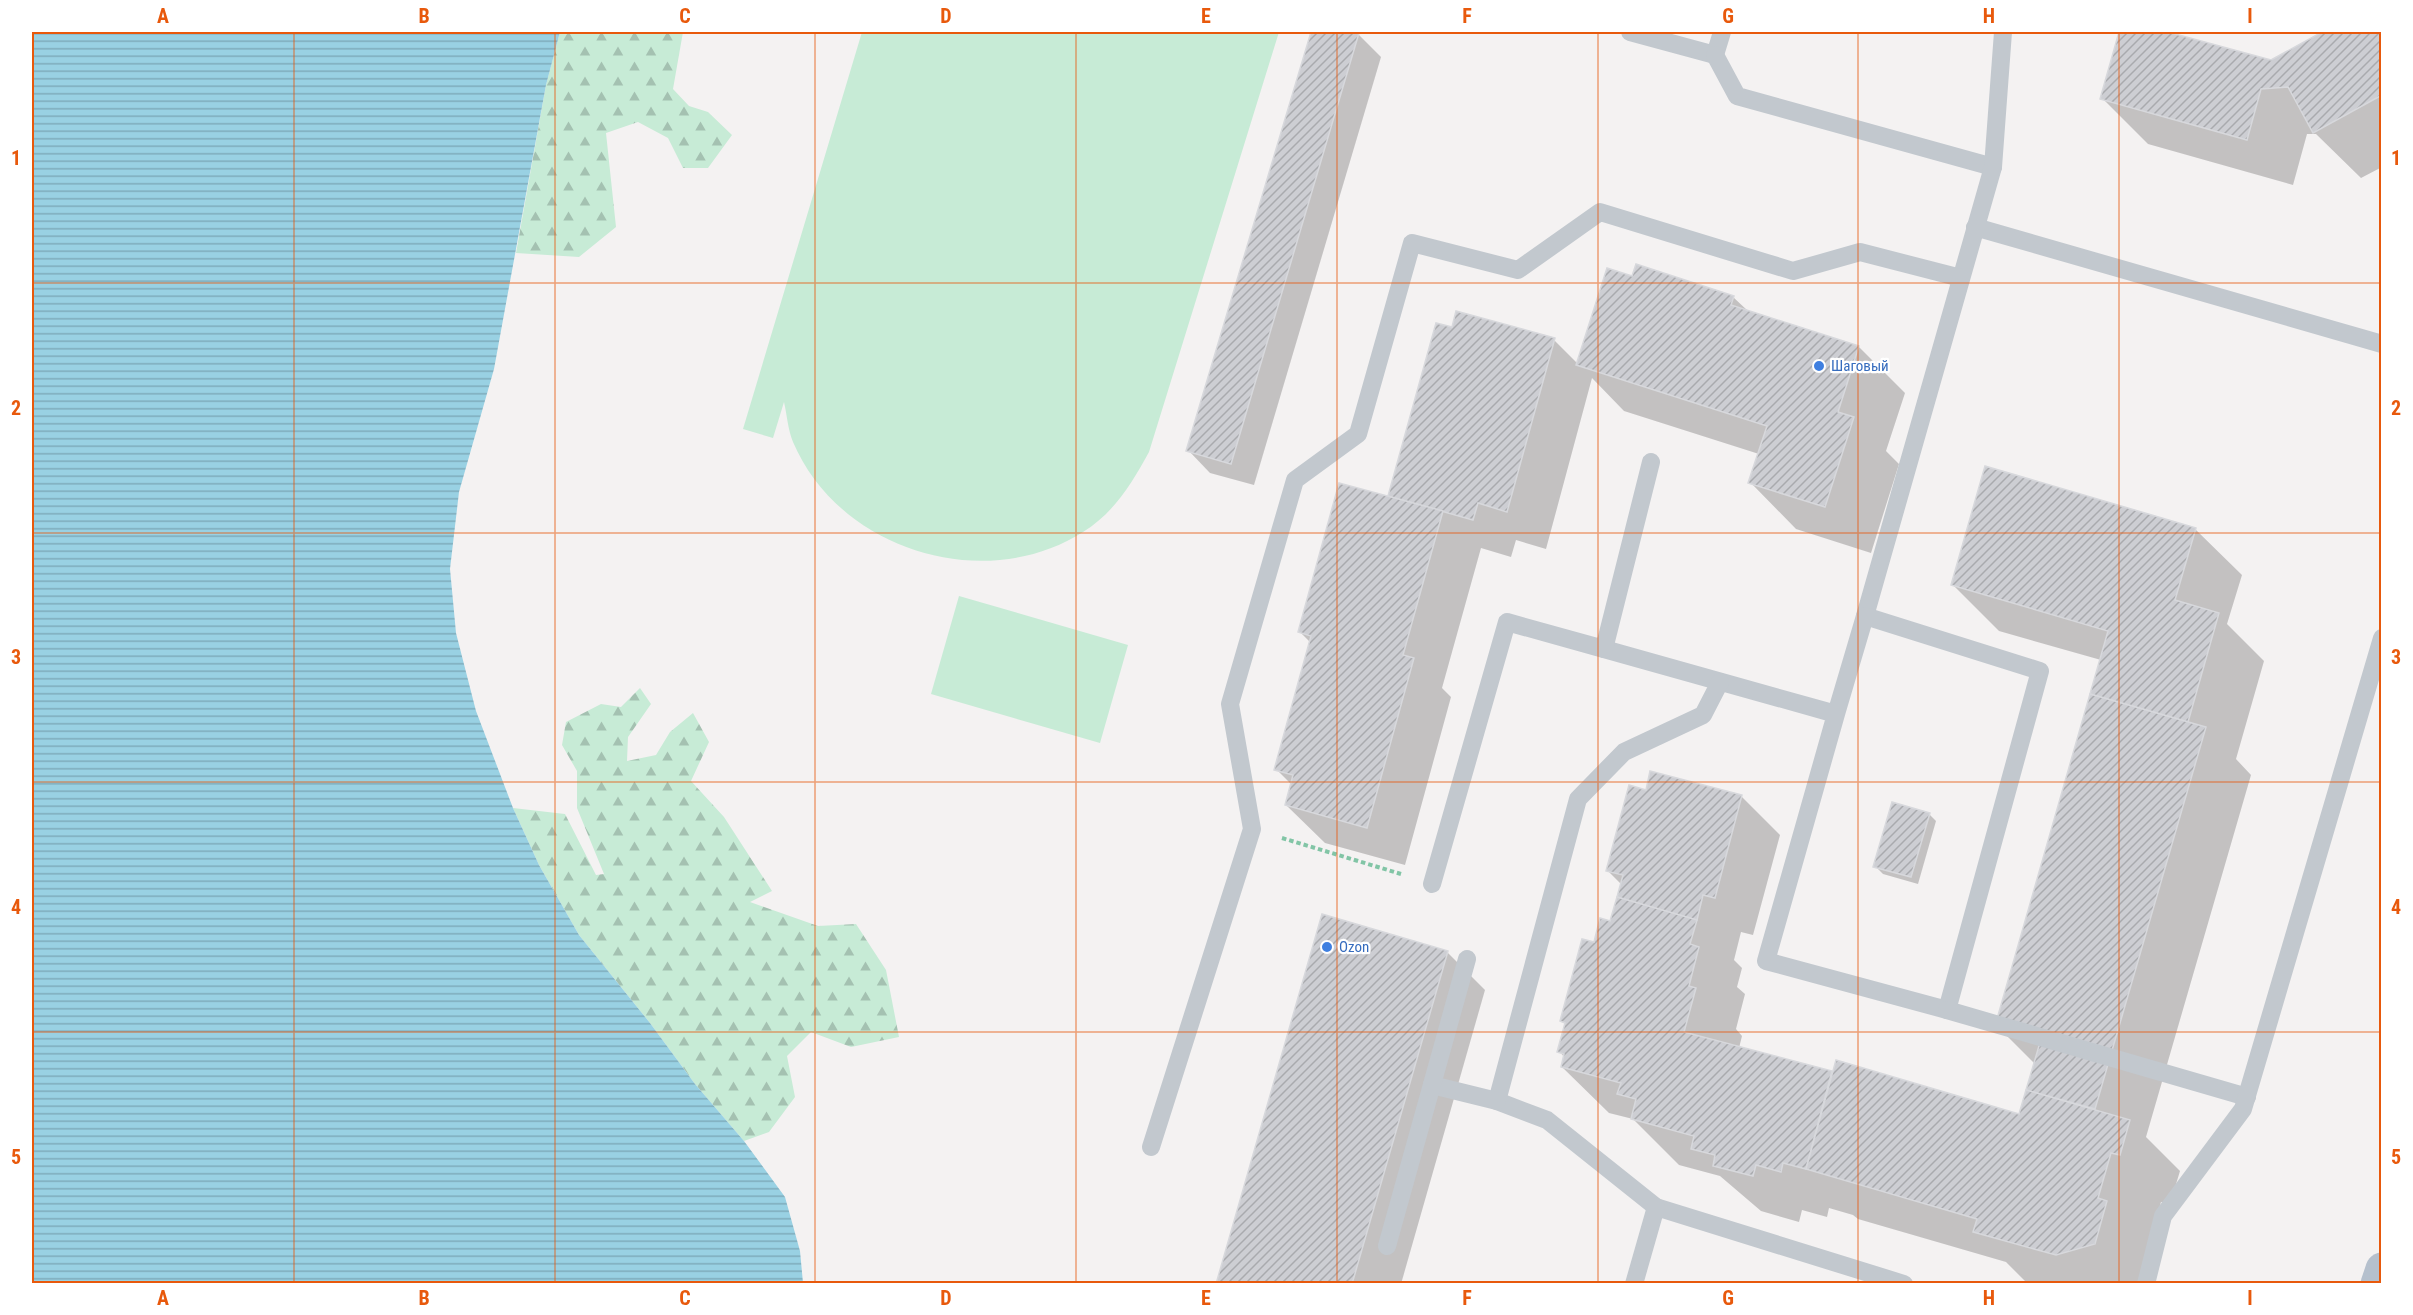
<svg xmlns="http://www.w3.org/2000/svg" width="2413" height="1315" font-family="'Roboto Condensed',sans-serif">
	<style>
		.forest { fill: url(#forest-firs) }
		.garden { fill: #c7ebd6 }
		.water { fill: url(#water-rules) }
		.shadow { fill: #0003 }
		.building { fill: url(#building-hatch); stroke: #d7d8dc; stroke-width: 1.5 }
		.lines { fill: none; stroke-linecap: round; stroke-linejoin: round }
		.path { stroke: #82c5a6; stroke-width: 4; stroke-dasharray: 4.5 3; stroke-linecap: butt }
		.lane { stroke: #c2c8ce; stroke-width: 18 }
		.primary { stroke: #b5c0cd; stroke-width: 33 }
		.grid { fill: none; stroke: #e8590c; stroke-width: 1.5; stroke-opacity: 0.55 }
		.shop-dot { fill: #3f7fe0; stroke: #fff; stroke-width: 2 }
		.labels { text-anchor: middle; stroke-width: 4.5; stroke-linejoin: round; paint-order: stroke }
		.shop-label { font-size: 15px; fill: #366cbe; stroke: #fff; text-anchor: start }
		.neatline { fill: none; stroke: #e8590c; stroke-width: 2 }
		.grid-label { font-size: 20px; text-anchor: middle; font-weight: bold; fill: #e8590c }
	</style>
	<defs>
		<pattern id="forest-firs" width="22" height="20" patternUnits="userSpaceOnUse" patternTransform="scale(1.5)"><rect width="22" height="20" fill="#c7ebd6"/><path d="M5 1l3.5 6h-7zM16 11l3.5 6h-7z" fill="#a4c1b1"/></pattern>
		<pattern id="water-rules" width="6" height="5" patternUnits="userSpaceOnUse" patternTransform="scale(1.5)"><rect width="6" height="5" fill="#99d1e3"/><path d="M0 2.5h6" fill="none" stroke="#7facbb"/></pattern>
		<pattern id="building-hatch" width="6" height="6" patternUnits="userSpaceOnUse" patternTransform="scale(1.5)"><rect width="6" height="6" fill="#cdced3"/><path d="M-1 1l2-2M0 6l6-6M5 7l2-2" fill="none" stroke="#a9aaae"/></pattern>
	</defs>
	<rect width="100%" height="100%" fill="#f4f2f2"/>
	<g class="forest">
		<path d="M560 32H683L673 89 689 106 708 112 732 135 708 168H683L668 138 638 122 606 133 616 227 579 257 516 253 546 85Z"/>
		<path d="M640 688 651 704 628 737 627 761 656 755 670 732 693 713 709 742 691 781 724 817 772 891 750 902 818 926 856 924 886 970 899 1037 851 1047 811 1032 787 1056 795 1097 769 1132 744 1141 695 1084 650 1023 579 935 539 865 513 808 565 814 596 875 604 874 577 808V771L562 745 566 722 601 704 621 707Z"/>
	</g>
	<g class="garden">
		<path d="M862 32H1279L1149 452C1132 483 1114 513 1083 532 984 595 839 550 793 442 788 430 787 415 784 402L773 438 743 429Z"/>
		<path d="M959 596 1128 645 1100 743 931 694Z"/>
	</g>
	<path class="water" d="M32 32H560L546 85 494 369 459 492 450 569 456 633 476 711 513 808 539 865 579 935 650 1023 695 1084 744 1141 785 1197 800 1251 803 1283H32Z"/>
	<g class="shadow">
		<path d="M1312 32H1349L1358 34 1381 57 1254 485 1210 473 1188 450Z"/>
		<path d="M2120 32H2162L2271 62 2325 32H2382V167L2361 178 2316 134H2307L2293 185 2148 144 2102 98Z"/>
		<path d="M1633 278 1733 297 1748 311 1859 347 1905 393 1886 451 1899 464 1871 553 1796 529 1750 482 1759 454 1624 411 1592 378 1546 549 1516 540 1511 557 1481 548 1442 688 1451 697 1405 865 1325 843 1286 805 1292 785 1276 769 1311 643 1300 632 1389 498 1437 324 1453 329 1554 340 1578 364Z"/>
		<path d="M2195 529 2242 575 2227 624 2264 661 2236 759 2251 775 2146 1137 2180 1171 2170 1204 2161 1202 2149 1245 2148 1284H2032L2025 1281 2006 1262 1858 1219 1853 1215 1829 1208 1827 1217 1802 1210 1799 1222 1761 1211 1720 1176 1679 1165 1633 1119 1609 1113 1562 1067 1565 1058 1559 1051 1566 1024 1562 1020 1595 944 1611 923 1622 885 1608 871 1647 792 1742 797 1780 835 1753 935 1741 932 1734 960 1742 968 1737 987 1745 994 1736 1029 1742 1036 1739 1048 1833 1075 2020 1116 2035 1064 1997 1026 2101 660 1999 631 1952 584Z"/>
		<path d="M1929 814 1936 821 1918 884 1883 874 1875 866Z"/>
		<path d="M1447 952 1485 990 1401 1284H1218Z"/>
	</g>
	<g class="building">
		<path d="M1311 32 1359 33 1231 464 1186 451Z"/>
		<path d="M2119 32H2168L2271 60 2322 32H2382V95L2313 133 2288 87 2261 89 2247 140 2100 99Z"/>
		<path d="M1636 264 1734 296 1731 305 1859 346 1838 412 1854 417 1825 507 1748 483 1767 426 1576 365 1607 268 1632 276Z"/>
		<path d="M1456 311 1555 338 1507 512 1478 503 1473 520 1388 496 1436 323 1452 327Z"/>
		<path d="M1985 466 2196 528 2175 600 2219 613 2188 722 2090 694 2108 631 1951 585Z"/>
		<path d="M1339 483 1443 511 1403 655 1414 658 1367 828 1285 805 1293 775 1274 770 1311 636 1298 632Z"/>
		<path d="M2090 694 2206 727 2095 1109 2026 1090 2041 1039 1995 1026Z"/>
		<path d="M1650 771 1742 795 1715 898 1703 895 1697 920 1617 897 1623 875 1606 871 1629 785 1646 790Z"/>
		<path d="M1892 802 1930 813 1911 877 1873 867Z"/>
		<path d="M1617 897 1697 920 1690 944 1699 947 1689 986 1696 988 1684 1032 1832 1071 1806 1169 1783 1163 1781 1172 1756 1165 1753 1176 1713 1166 1715 1155 1691 1149 1694 1136 1631 1119 1636 1099 1617 1094 1621 1083 1561 1067 1564 1054 1557 1052 1565 1023 1560 1021 1582 939 1594 942 1600 918 1610 921Z"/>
		<path d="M1322 914 1448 951 1352 1284H1216Z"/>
		<path d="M1836 1060 2019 1114 2026 1090 2130 1120 2120 1155 2111 1153 2098 1198 2107 1201 2095 1244 2056 1255 1973 1232 1977 1219 1806 1169Z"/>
	</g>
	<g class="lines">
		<path class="path" d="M1282 838 1401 874"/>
		<g class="lane">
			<path d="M1630 32 1715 55 1722 32"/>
			<path d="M1715 55 1737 96 1993 167"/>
			<path d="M1975 227 2382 344"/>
			<path d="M1865 616 1993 167 2003 32"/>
			<path d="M1604 649 1836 714 1865 616 2040 671 1947 1010 1766 961 1838 707"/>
			<path d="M1720 682 1703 715 1624 752 1578 799 1497 1101 1547 1120 1656 1207 1904 1284"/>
			<path d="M1432 884 1507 622 1604 649 1651 462"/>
			<path d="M1947 1010 2247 1097"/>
			<path d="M1432 1085 1497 1101"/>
			<path d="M1151 1147 1252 829 1230 704 1295 480 1358 434 1412 243 1518 270 1600 212 1793 271 1860 252 1961 278"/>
			<path d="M1387 1246 1467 959"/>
			<path d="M1634 1284 1656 1207"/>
			<path d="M2146 1284 2163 1216 2243 1109 2382 638"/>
		</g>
		<path class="primary" d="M2377 1284 2382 1269"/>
	</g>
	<path class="grid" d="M294 32V1284M555 32V1284M815 32V1284M1076 32V1284M1337 32V1284M1598 32V1284M1858 32V1284M2119 32V1284M32 283H2382M32 533H2382M32 782H2382M32 1032H2382"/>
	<g class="shop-dot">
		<circle cx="1819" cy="366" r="6"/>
		<circle cx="1327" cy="947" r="6"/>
	</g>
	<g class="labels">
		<g class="shop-label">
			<text x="1831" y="371">Шаговый</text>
			<text x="1339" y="952">Ozon</text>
		</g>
	</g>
	<rect width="2413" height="1315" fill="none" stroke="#ffffff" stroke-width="66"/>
	<rect x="33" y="33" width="2347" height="1249" class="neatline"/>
	<g class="grid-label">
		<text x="163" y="23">A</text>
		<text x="424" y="23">B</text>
		<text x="685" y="23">C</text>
		<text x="946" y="23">D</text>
		<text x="1206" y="23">E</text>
		<text x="1467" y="23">F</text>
		<text x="1728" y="23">G</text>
		<text x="1989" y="23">H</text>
		<text x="2250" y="23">I</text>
		<text x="16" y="165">1</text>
		<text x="2396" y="165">1</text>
		<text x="16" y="415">2</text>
		<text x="2396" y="415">2</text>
		<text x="16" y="664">3</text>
		<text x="2396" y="664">3</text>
		<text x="16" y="914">4</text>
		<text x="2396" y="914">4</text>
		<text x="16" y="1164">5</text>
		<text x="2396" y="1164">5</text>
		<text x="163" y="1305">A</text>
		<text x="424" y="1305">B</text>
		<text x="685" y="1305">C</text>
		<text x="946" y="1305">D</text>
		<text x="1206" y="1305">E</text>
		<text x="1467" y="1305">F</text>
		<text x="1728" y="1305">G</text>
		<text x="1989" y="1305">H</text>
		<text x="2250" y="1305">I</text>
	</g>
</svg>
